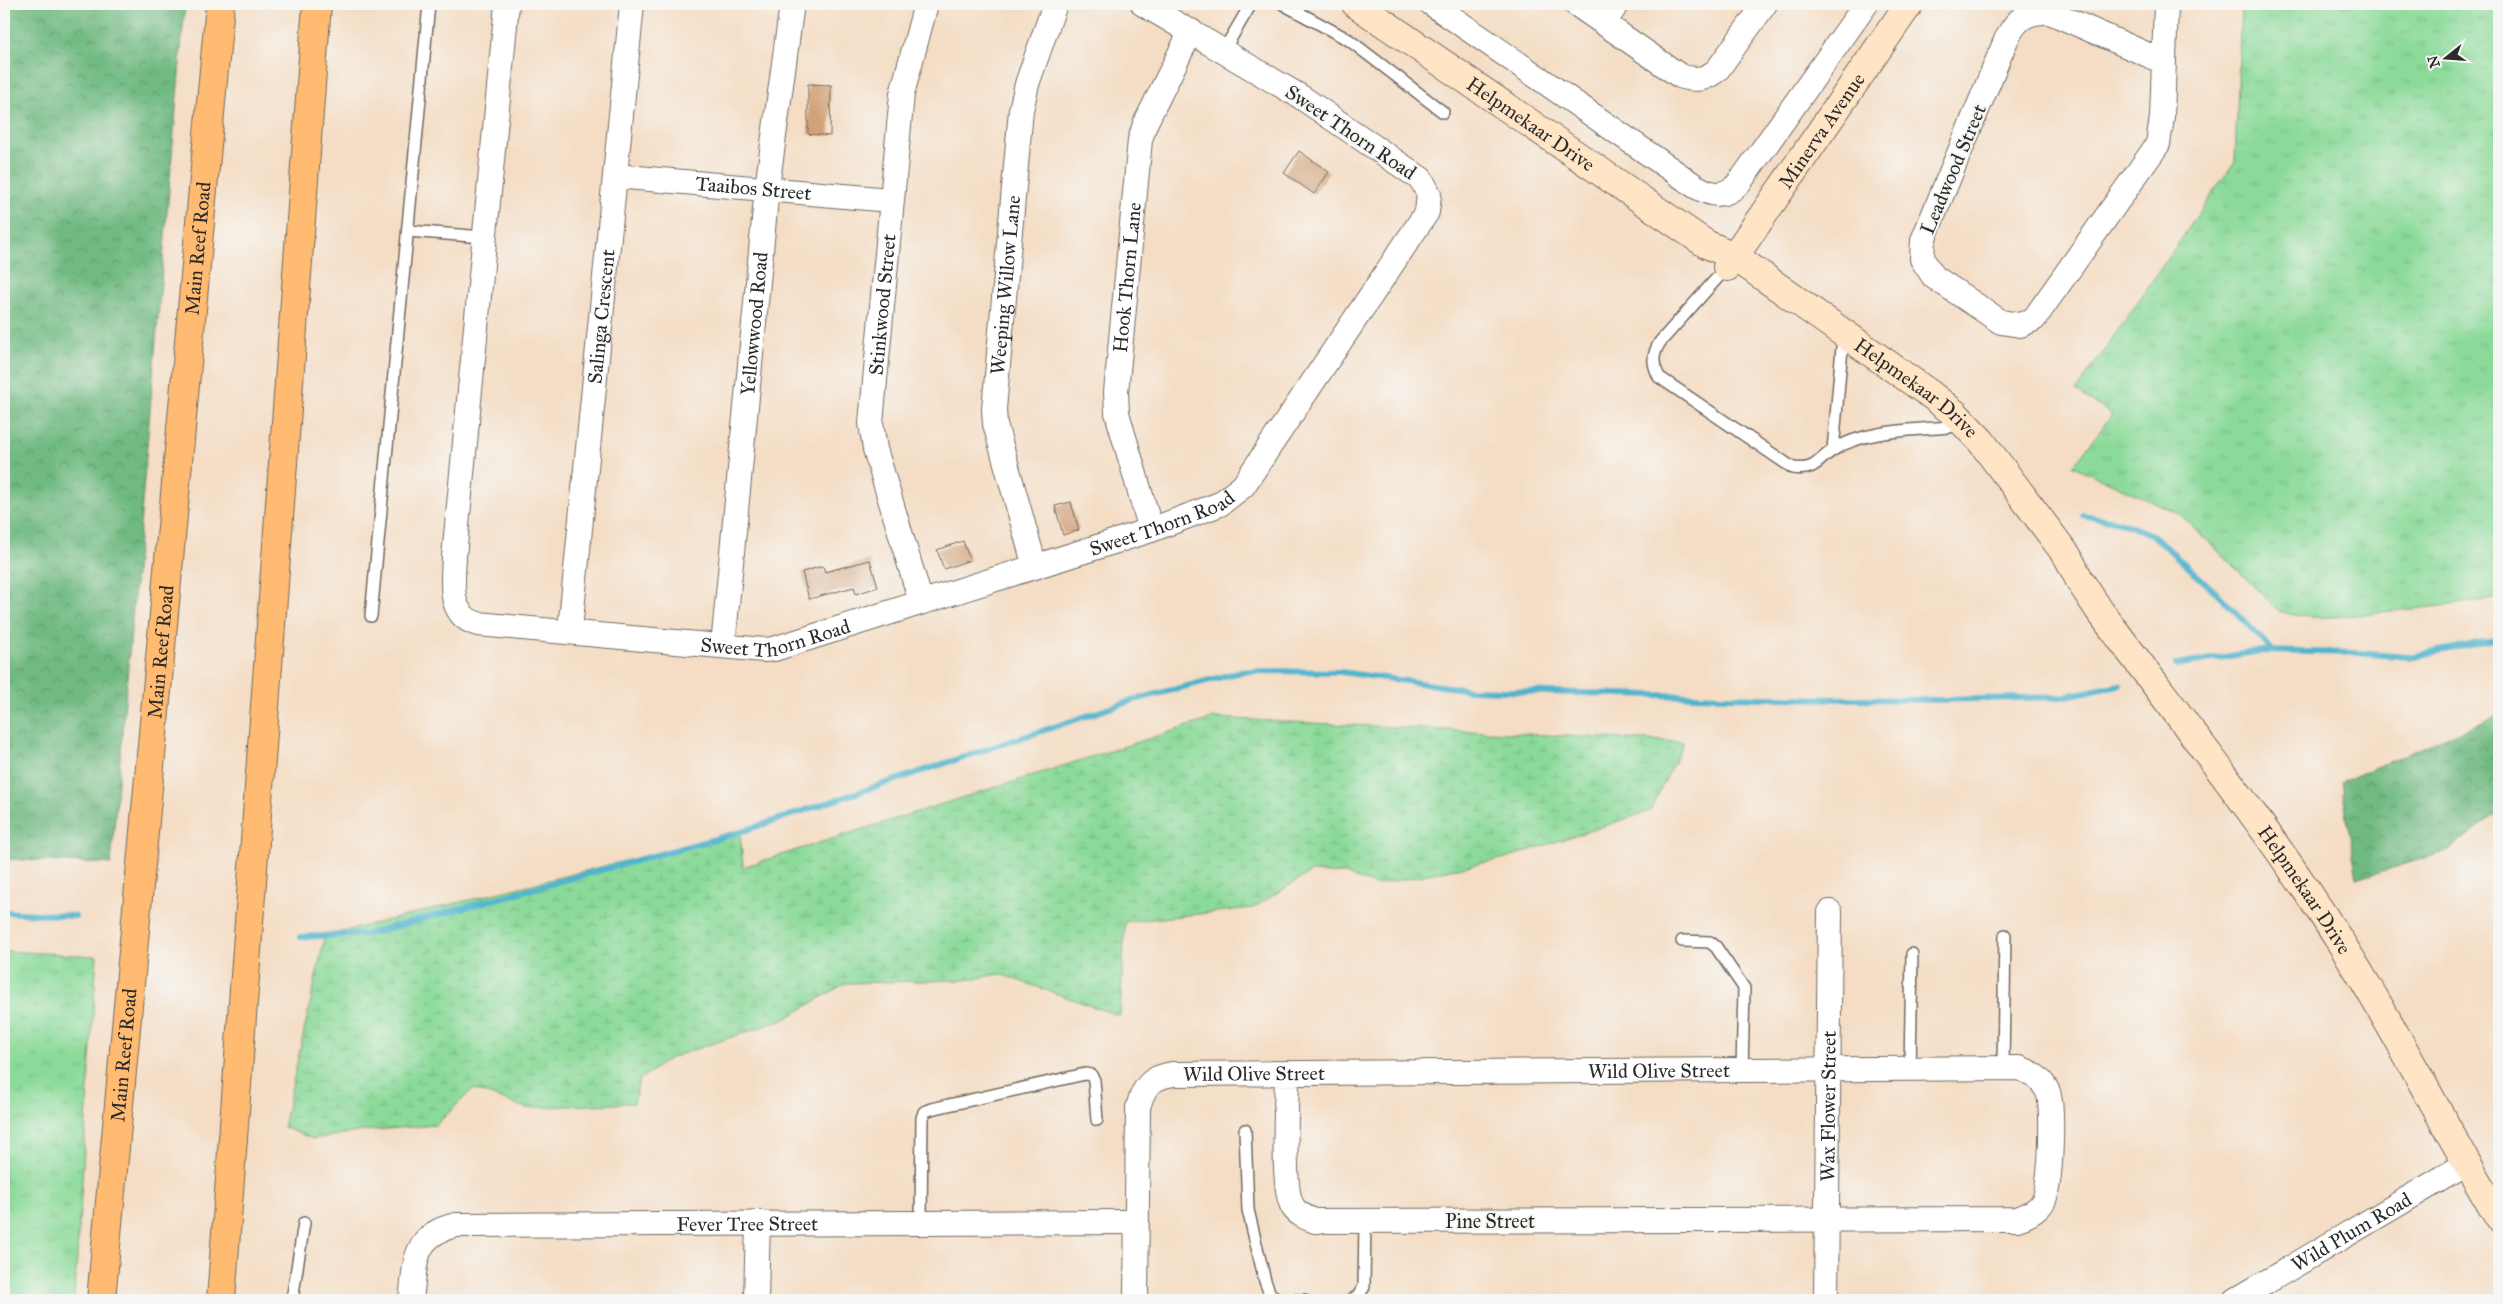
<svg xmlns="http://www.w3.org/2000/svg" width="2503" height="1304" font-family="'IM FELL Great Primer',serif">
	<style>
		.grass { fill: url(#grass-tufts); stroke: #5b8262 }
		.forest { fill: url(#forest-crowns); stroke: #4e7256 }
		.wetland { fill: url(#wetland-marsh); stroke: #5b8262 }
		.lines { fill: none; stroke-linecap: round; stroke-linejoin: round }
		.stream { stroke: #4fb4cd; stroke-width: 6 }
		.building { fill: #d1a178 }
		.lane-casing { stroke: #716961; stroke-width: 14 }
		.street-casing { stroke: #716961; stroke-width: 26 }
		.secondary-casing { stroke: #716961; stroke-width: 30 }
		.primary-casing { stroke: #716961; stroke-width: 30 }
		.lane { stroke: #fff; stroke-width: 11 }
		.street { stroke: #fff; stroke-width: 24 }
		.secondary { stroke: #ffe4c6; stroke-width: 28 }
		.primary { stroke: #ffbb71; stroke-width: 28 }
		.labels { text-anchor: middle; stroke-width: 4; stroke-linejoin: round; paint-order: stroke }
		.street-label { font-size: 20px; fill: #2b2b2b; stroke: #f6f6f2 }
	</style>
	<defs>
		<pattern id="grass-tufts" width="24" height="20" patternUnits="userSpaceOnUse" patternTransform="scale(1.25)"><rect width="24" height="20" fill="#8bda99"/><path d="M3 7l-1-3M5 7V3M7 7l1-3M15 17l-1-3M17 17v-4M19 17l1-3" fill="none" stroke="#78bb84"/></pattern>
		<pattern id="forest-crowns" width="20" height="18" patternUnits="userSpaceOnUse" patternTransform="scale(1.25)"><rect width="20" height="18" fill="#70ba81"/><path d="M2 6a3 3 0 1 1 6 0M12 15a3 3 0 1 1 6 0" fill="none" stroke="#5c976a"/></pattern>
		<pattern id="wetland-marsh" width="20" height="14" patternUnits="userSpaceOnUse" patternTransform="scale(1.25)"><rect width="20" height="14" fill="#8bda99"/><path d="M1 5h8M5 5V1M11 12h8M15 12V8" fill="none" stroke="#78bb84"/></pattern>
	</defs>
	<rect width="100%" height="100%" fill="#f6f6f2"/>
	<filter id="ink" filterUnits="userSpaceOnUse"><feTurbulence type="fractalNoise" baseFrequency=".02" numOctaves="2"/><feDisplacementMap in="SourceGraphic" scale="10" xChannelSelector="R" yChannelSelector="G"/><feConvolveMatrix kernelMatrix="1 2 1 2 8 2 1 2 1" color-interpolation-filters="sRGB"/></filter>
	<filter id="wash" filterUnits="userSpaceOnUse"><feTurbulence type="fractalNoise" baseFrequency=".0096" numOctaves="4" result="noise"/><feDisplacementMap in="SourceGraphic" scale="20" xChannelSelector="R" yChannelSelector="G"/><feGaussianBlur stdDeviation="1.12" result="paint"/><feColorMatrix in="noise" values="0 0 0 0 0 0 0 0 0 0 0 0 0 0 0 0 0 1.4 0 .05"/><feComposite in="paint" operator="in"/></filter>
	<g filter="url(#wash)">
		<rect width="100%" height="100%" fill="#f4ddc4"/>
		<g class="grass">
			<path d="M2241 4H2499V598C2460 604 2421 609 2381 612 2346 616 2313 622 2279 611L2181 515 2073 466 2112 415 2076 391 2235 161Z"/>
			<path d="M4 951 97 956 74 1300H4Z"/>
		</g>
		<g class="forest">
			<path d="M4 4H185L111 864 4 859Z"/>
			<path d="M2499 715V811L2448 851 2357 879 2341 782Z"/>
		</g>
		<path class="wetland" d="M1214 718 1684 742 1650 811 1506 858 1375 885 1344 874 1311 872 1253 908 1125 922 1120 1016 1000 974 967 980 846 983 785 1019 670 1058 639 1080 634 1103 526 1108 473 1089 436 1125 364 1131 313 1139 283 1127 325 936 740 832 743 867Z"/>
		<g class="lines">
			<g class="stream">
				<path d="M2083 515 2119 522 2153 535 2220 596 2273 651"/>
				<path d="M2176 665 2261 651 2358 653 2409 657 2499 639"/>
				<path d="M4 912 75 916"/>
				<path d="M300 937 368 934 740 832 1134 700 1244 671 1341 672 1470 690 1763 698 1941 700 2061 697 2120 685"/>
			</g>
		</g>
		<g id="blocks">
			<g class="building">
				<path d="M808 84 831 85 830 136 808 134Z"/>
				<path d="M1299 151 1329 172 1314 194 1284 173Z"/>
				<path d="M1071 502 1079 530 1063 535 1055 506Z"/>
				<path d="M963 541 970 560 944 569 937 550Z"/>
				<path d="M870 560 878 587 856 594 854 587 809 599 802 572 823 566 825 572Z"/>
			</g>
		</g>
	</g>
	<g filter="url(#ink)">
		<use href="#blocks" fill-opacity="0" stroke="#716961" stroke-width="1"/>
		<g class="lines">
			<g class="lane-casing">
				<g id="lane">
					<path d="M1283 4 1349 40 1443 112"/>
					<path d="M1224 50 1251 4"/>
					<path d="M408 231 484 237"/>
					<path d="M1727 267 1660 342C1652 355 1652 363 1659 377L1793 468C1816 471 1816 461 1833 450 1864 430 1914 430 1950 427"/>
					<path d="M1833 450 1842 348"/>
					<path d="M371 616 429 4"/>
					<path d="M1682 941 1710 942 1716 947 1744 988 1742 1070"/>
					<path d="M2003 1067 2005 935"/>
					<path d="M1910 1069 1912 954"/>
					<path d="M1245 1130 1248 1210 1265 1281 1270 1294 1280 1300H1304"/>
					<path d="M921 1222 922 1118 924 1112 931 1109 1085 1074 1091 1075 1094 1080 1097 1120"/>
					<path d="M292 1300 304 1223"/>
					<path d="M1351 1300 1358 1296 1364 1287 1365 1221"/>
				</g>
			</g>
			<g class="street-casing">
				<g id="street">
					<path id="s1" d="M507 4 454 557C453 582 447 616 478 624L764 650 774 649 1151 530 1220 504 1243 486 1427 212 1429 194 1421 179 1301 97 1143 4"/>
					<path d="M1432 4 1695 186C1712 196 1725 198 1739 183L1866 4"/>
					<path d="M1576 4 1680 76C1695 81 1706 80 1718 69L1765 4"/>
					<path d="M1604 23 1617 4"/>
					<path d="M2164 62 2050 12C2026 11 2016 19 2006 40L1923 240 1922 259 1934 277 2001 322 2020 325 2034 319 2158 144 2162 117 2166 4"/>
					<path id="s2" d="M615 176 890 200"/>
					<path id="s3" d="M1151 530 1117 413 1116 392 1140 140 1145 124 1191 31"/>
					<path id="s4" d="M1035 567 995 424 994 409 1021 110 1027 84 1055 4"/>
					<path id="s5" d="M921 602 875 449 871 423 902 94 926 4"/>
					<path id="s6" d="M570 630 632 4"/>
					<path id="s7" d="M723 646 767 188 792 4"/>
					<path id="s8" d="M411 1300C416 1262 412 1235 456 1225L1137 1222"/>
					<path d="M756 1300 758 1222"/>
					<path id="s9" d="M1136 1300 1138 1108C1143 1087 1151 1077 1173 1074L2019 1068C2032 1072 2042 1079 2048 1092 2054 1107 2051 1189 2043 1202 2037 1211 2027 1216 2017 1219L1315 1221C1307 1218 1298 1215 1293 1207 1281 1190 1287 1099 1287 1073"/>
					<path id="s10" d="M1826 1300 1830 912"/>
					<path id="s11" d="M2236 1300 2466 1164"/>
				</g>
			</g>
			<g class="secondary-casing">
				<g id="secondary">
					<path id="s12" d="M1356 4 1706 244 1734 256 1930 394 1954 413 1981 441 2068 557 2080 581 2099 610C2181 720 2268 827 2341 943 2398 1032 2444 1128 2499 1218"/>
					<path id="s13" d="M1727 267 1909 4"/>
				</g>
			</g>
			<g class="primary-casing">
				<g id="primary">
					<path id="s14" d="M101 1300 220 4"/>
					<path d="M221 1300 317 4"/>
				</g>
			</g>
			<use href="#lane" class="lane"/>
			<use href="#street" class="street"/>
			<use href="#secondary" class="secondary"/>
			<use href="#primary" class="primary"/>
		</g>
	</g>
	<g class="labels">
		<g class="street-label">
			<text dy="7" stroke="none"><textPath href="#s12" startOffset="212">Helpmekaar Drive</textPath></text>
			<text dy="7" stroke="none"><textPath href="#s13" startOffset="166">Minerva Avenue</textPath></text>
			<text transform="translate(1351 132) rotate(34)" y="7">Sweet Thorn Road</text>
			<text transform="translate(1953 169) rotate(-67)" y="7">Leadwood Street</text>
			<text dy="7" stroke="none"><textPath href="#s2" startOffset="139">Taaibos Street</textPath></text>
			<text dy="7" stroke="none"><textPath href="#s14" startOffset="1056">Main Reef Road</textPath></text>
			<text dy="7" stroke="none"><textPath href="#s3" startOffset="258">Hook Thorn Lane</textPath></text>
			<text dy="7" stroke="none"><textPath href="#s4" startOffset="288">Weeping Willow Lane</textPath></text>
			<text dy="7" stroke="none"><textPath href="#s5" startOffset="305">Stinkwood Street</textPath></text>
			<text dy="7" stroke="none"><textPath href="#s6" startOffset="315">Salinga Crescent</textPath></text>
			<text dy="7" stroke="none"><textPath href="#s7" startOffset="324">Yellowwood Road</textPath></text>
			<text dy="7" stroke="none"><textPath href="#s12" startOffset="680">Helpmekaar Drive</textPath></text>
			<text dy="7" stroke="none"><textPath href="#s1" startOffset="1339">Sweet Thorn Road</textPath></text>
			<text dy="7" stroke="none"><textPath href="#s1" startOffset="934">Sweet Thorn Road</textPath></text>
			<text dy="7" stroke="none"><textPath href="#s14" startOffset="651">Main Reef Road</textPath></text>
			<text dy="7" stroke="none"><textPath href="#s12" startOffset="1318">Helpmekaar Drive</textPath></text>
			<text dy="7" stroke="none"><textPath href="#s14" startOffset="246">Main Reef Road</textPath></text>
			<text dy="7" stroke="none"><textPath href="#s9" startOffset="731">Wild Olive Street</textPath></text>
			<text dy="7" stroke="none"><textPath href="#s9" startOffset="326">Wild Olive Street</textPath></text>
			<text dy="7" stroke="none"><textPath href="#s10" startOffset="194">Wax Flower Street</textPath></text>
			<text x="1490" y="1228">Pine Street</text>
			<text dy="7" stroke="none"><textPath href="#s8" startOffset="388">Fever Tree Street</textPath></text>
			<text dy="7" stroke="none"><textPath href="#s11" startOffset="134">Wild Plum Road</textPath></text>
		</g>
	</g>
	<rect width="2503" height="1304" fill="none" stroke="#f6f6f2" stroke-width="20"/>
	<g transform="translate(2446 58) rotate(253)" stroke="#f6f6f2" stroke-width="4" paint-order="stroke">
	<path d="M0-4L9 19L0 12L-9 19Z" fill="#2b2b2b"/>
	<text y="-8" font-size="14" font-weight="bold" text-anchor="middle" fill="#2b2b2b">N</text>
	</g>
</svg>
